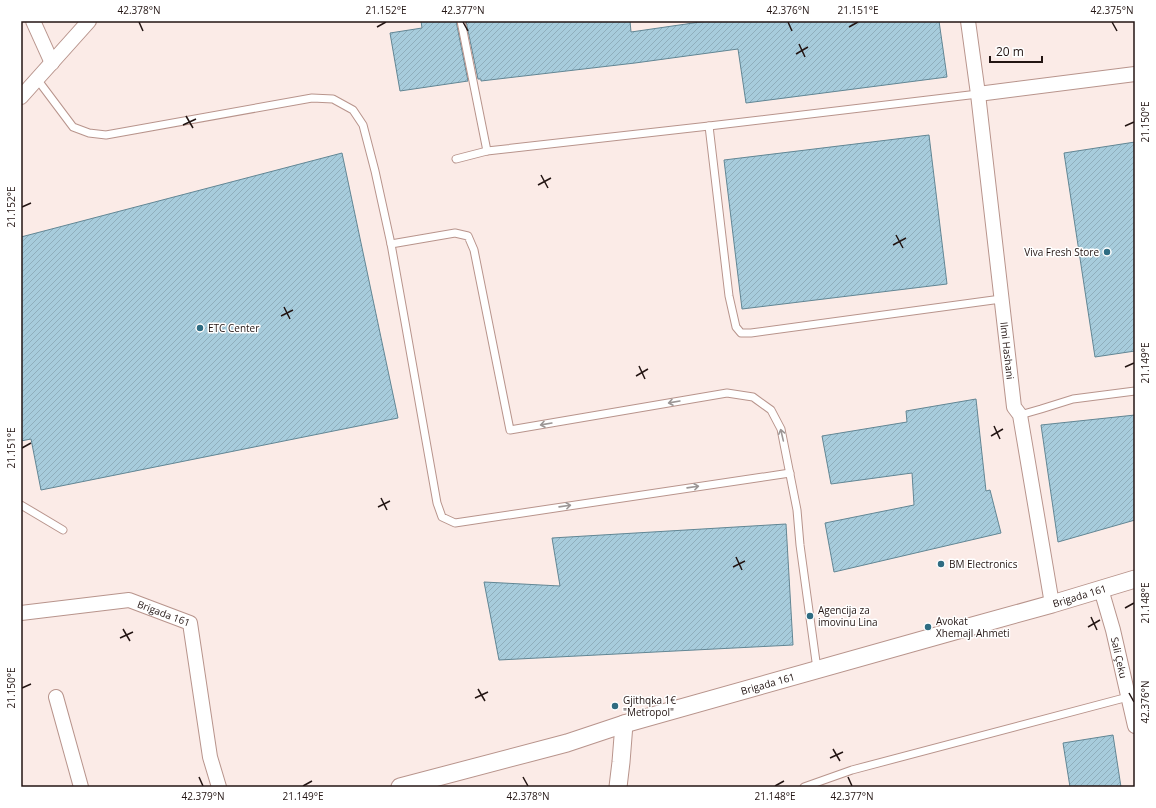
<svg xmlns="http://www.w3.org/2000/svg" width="1156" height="808" font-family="'Open Sans',sans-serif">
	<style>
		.building { fill: url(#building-hatch); stroke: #628694 }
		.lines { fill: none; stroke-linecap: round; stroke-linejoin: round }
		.service-casing { stroke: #b8948c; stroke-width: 9 }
		.minor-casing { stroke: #b8948c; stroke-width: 16 }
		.tertiary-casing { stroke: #b8948c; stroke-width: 19 }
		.service { stroke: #fff; stroke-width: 7 }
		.minor { stroke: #fff; stroke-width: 14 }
		.tertiary { stroke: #fff; stroke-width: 17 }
		.oneway { stroke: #9c9695 }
		.ticks { fill: none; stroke: #231513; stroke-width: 1.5 }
		.poi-dot { fill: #2f6c82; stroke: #fff; stroke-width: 1.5 }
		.labels { text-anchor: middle; stroke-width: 3; stroke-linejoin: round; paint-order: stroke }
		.poi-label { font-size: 10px; fill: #231513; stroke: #fff; text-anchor: start }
		.street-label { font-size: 10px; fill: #231513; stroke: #fff }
		.neatline { fill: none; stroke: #231513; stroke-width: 1.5 }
		.ticks-label { font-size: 10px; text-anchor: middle; fill: #231513 }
	</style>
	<defs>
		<pattern id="building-hatch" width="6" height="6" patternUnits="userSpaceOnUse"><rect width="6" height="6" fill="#a7ccdc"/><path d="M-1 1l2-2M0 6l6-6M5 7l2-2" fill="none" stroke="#8faebc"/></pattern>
	</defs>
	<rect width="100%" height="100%" fill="#fbebe7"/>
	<g class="building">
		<path d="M421 21H456L468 81 400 91 390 33 422 28Z"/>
		<path d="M466 21H630L631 32 707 21H939L947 77 746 103 738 49 635 63 481 81V79H478Z"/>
		<path d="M929 135 947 284 742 309 724 160Z"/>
		<path d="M1135 142V351L1095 357 1064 153Z"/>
		<path d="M342 153 398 418 41 490 31 439 21 441V237Z"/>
		<path d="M976 399 986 491 990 490 1001 533 834 572 825 523 914 505 912 473 831 484 822 436 907 422 906 411Z"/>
		<path d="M1135 415V520L1058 542 1041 425Z"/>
		<path d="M786 524 793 645 499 660 484 582 560 586 552 538Z"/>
		<path d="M1113 735 1121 787H1070L1063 743Z"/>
	</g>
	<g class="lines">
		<g class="service-casing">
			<g id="service">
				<path d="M461 21 487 151"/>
				<path d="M37 79 73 127 89 133 106 135 312 98 333 99 353 110 363 125 375 171 391 244 405 322 437 503 442 517 455 523 790 473"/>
				<path d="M709 126 729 296 736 327 741 333H751L1001 299"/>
				<path d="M456 159 487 151 709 126 978 94"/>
				<path d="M391 244 455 233 468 236 474 250 510 430 727 393 753 397 771 410 781 429 797 510 800 545 817 669"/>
				<path d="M1020 415 1041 409 1073 399 1135 391"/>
				<path d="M21 505 63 530"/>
				<path d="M804 787 852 770 1128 697"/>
			</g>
		</g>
		<g class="minor-casing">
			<g id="minor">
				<path d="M33 21 52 63"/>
				<path id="s1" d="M968 21 978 94 1014 407 1020 415 1052 604"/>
				<path d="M978 94 1135 74"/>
				<path d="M21 97 89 21"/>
				<path id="s2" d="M1101 589 1113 630 1135 726"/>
				<path id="s3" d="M21 613 129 600 190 623 210 757 219 787"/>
				<path d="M56 697 81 787"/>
			</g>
		</g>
		<g class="tertiary-casing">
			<g id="tertiary">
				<path id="s4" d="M400 787 567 743 624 724 958 630 1052 604 1135 579"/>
				<path d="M618 787 621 762 624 724"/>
			</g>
		</g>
		<use href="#service" class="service"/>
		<use href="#minor" class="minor"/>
		<use href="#tertiary" class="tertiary"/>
	</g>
	<defs><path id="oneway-shaft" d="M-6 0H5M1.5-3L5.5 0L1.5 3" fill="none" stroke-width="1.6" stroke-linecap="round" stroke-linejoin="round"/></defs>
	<g class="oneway">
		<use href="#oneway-shaft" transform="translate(674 402) rotate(170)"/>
		<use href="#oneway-shaft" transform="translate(546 424) rotate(170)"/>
		<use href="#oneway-shaft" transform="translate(782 435) rotate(-103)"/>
		<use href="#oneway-shaft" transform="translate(693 487) rotate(-8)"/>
		<use href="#oneway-shaft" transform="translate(565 506) rotate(-8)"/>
	</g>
	<path class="ticks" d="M139 22 143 31M463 22 468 31M788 22 792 31M1112 22 1117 31M377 27 386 22M849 27 858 22M799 44 805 57M796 54 808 47M186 116 193 128M183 125 196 119M1125 126 1134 122M541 175 548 188M538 185 551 178M22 207 31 203M896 235 903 248M893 245 906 238M284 307 290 319M281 316 293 310M639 366 645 379M1125 367 1134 363M636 376 648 369M994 426 1000 439M991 436 1003 429M22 448 31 443M381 498 387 510M378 507 390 501M736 557 742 570M733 567 745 561M1125 608 1134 603M1091 617 1097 630M1088 627 1100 620M123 629 130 641M120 638 133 632M22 688 31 684M478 689 485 701M1129 693 1134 702M475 698 488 692M833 749 840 761M830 758 843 752M199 777 203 786M523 777 528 786M848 777 852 786M303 786 312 781M775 786 784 781"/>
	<g class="poi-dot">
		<circle cx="1107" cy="252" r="4"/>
		<circle cx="200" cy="328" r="4"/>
		<circle cx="941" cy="564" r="4"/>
		<circle cx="810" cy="616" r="4"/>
		<circle cx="928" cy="627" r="4"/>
		<circle cx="615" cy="706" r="4"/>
	</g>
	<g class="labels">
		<g class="poi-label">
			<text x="1099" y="256" text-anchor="end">Viva Fresh Store</text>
			<text x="208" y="332">ETC Center</text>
			<text x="949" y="568">BM Electronics</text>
			<text x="818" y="614">Agencija za<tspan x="818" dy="12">imovinu Lina</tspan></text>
			<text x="936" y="625">Avokat<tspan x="936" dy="12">Xhemajl Ahmeti</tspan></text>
			<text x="623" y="704">Gjithqka 1€<tspan x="623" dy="12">"Metropol"</tspan></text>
		</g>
		<g class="street-label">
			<text dy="4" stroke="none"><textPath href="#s1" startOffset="332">Ilmi Hashani</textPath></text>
			<text dy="4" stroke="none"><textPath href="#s4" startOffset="706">Brigada 161</textPath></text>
			<text dy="4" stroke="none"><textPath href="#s3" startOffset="146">Brigada 161</textPath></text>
			<text dy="4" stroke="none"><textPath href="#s2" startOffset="71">Sali Çeku</textPath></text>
			<text dy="4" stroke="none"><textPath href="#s4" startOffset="382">Brigada 161</textPath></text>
		</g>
	</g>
	<rect width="1156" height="808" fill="none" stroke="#ffffff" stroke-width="44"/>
	<path d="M990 56v6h52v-6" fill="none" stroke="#231513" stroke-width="2"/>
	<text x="996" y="56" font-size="12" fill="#231513" stroke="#ffffff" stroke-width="3" paint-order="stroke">20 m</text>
	<rect x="22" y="22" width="1112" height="764" class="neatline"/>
	<g class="ticks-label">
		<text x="139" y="14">42.378°N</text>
		<text x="386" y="14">21.152°E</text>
		<text x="463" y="14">42.377°N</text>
		<text x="788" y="14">42.376°N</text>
		<text x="858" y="14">21.151°E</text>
		<text x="1112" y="14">42.375°N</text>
		<text transform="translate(1145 122) rotate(-90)" y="4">21.150°E</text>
		<text transform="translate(11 207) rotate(-90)" y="4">21.152°E</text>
		<text transform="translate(1145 363) rotate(-90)" y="4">21.149°E</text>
		<text transform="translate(11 448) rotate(-90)" y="4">21.151°E</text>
		<text transform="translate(1145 603) rotate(-90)" y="4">21.148°E</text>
		<text transform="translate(11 688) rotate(-90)" y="4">21.150°E</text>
		<text transform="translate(1145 702) rotate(-90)" y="4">42.376°N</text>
		<text x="203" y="800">42.379°N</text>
		<text x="303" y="800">21.149°E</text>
		<text x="528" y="800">42.378°N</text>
		<text x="775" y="800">21.148°E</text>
		<text x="852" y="800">42.377°N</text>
	</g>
</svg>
